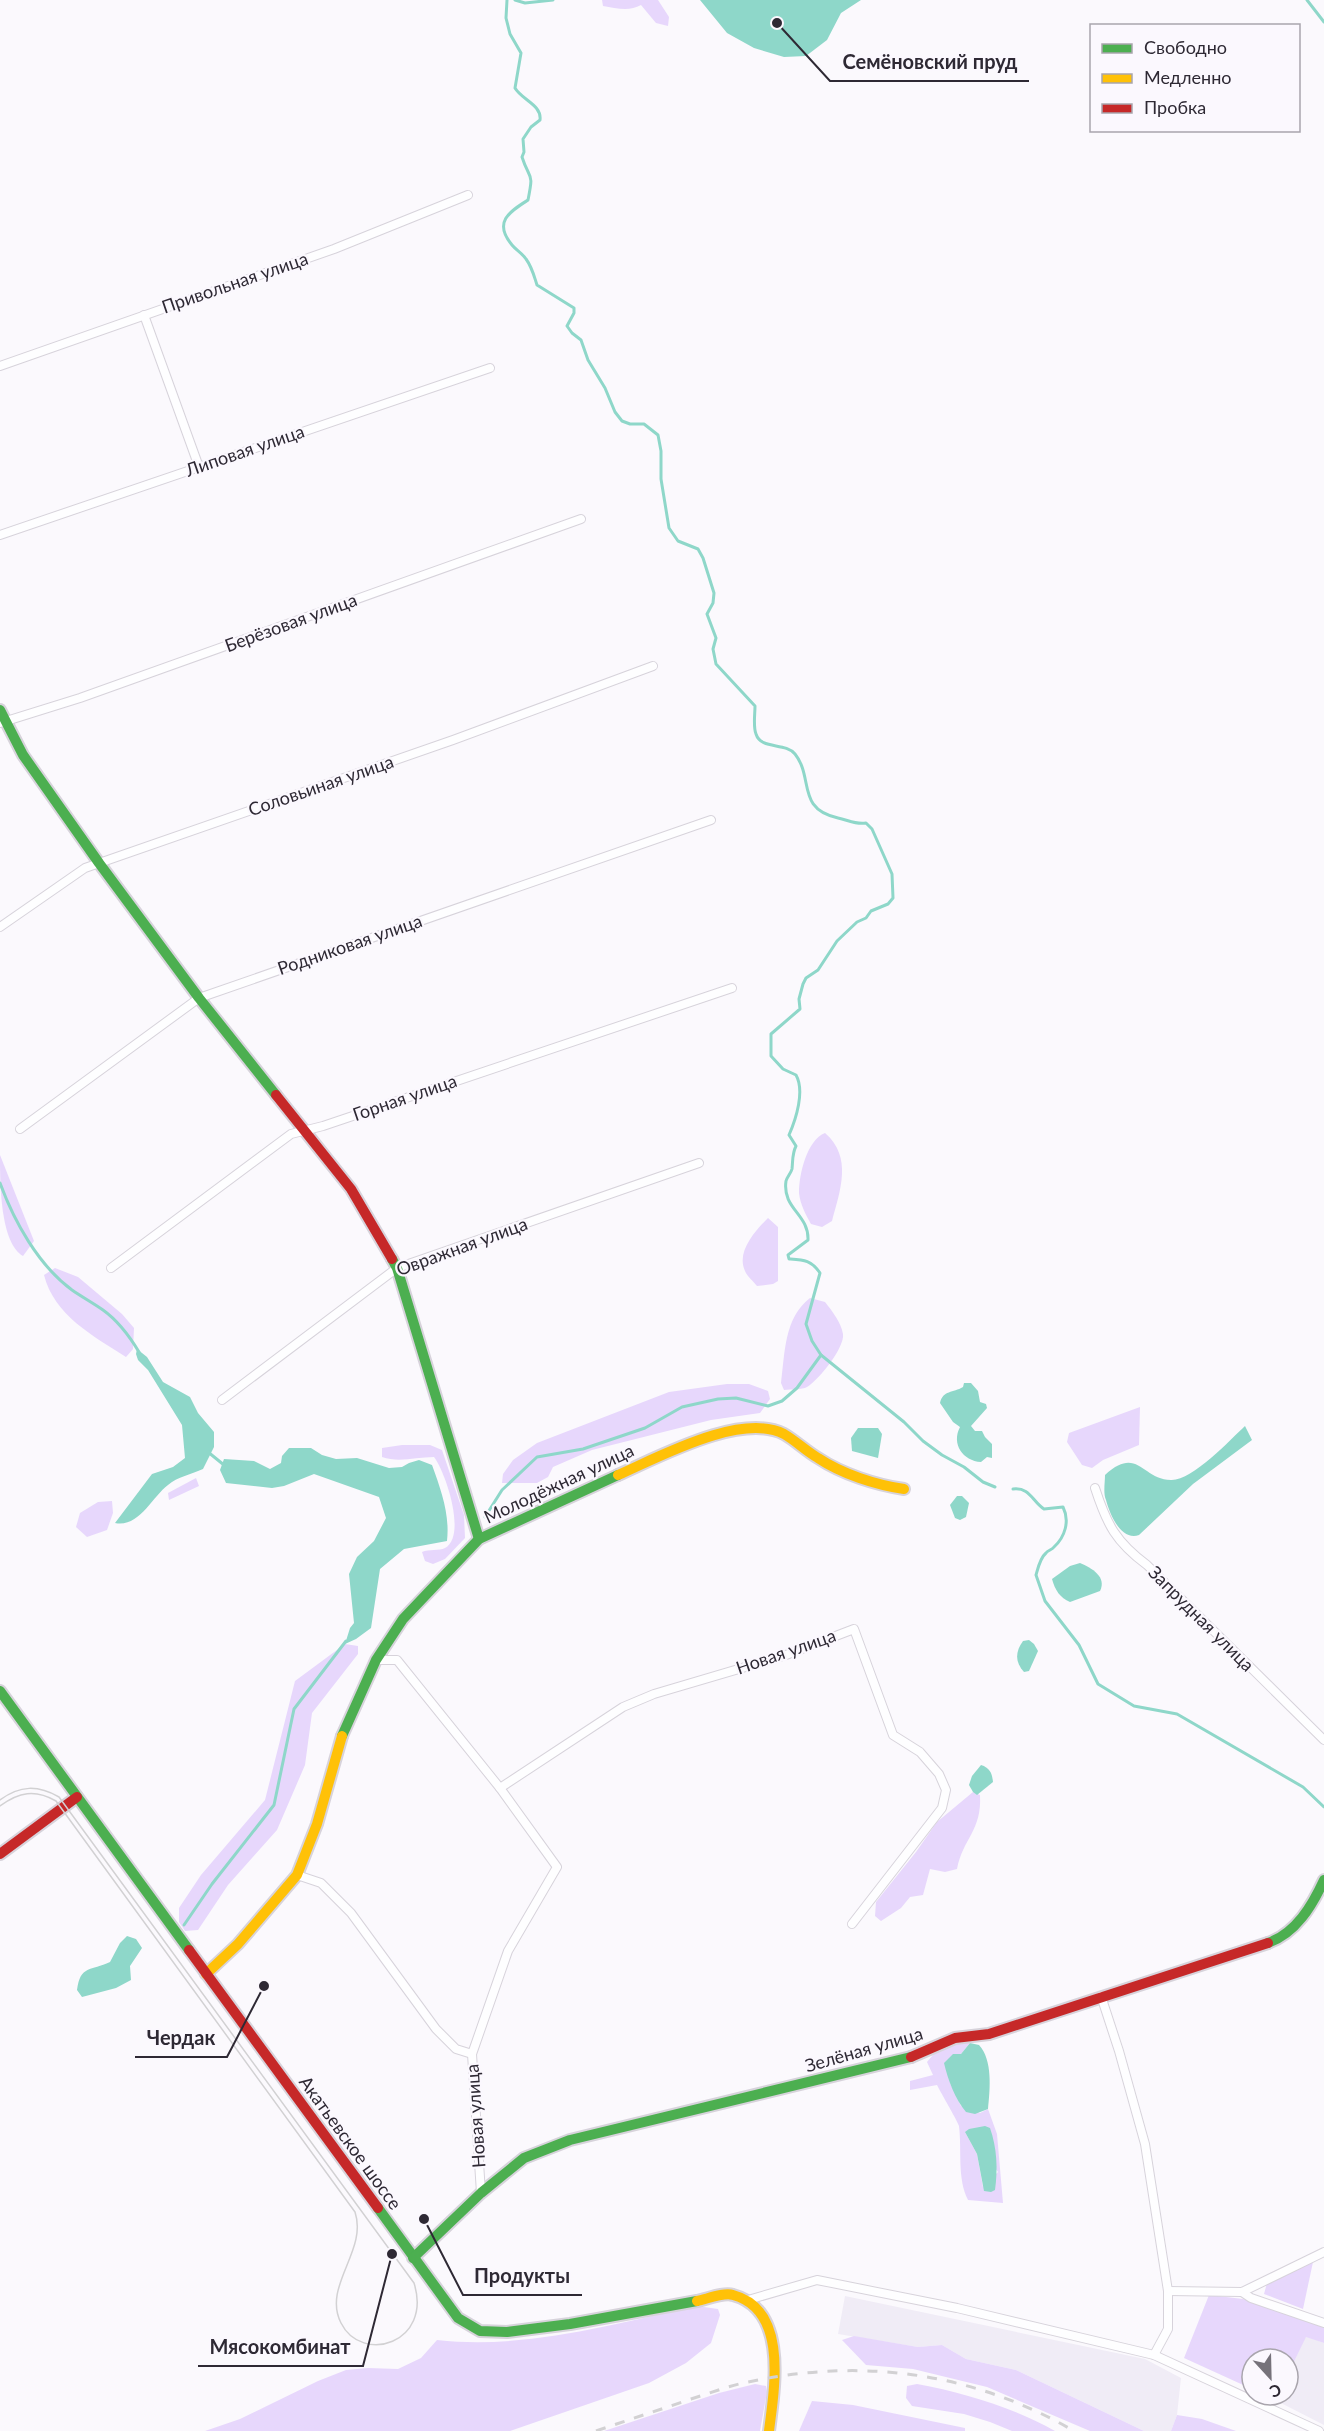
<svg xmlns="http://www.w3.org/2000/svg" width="1324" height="2431" font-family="Lato,sans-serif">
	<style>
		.built { fill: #f0ecf6 }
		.green { fill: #e7d7fc; fill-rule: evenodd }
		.water { fill: #8ed7c9 }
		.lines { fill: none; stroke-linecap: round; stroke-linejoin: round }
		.stream { stroke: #8ed7c9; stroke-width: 3 }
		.street-casing { stroke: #d7d3db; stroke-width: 10 }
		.fast-casing { stroke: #d7d3db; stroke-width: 14 }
		.slow-casing { stroke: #d7d3db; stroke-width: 14 }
		.jam-casing { stroke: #d7d3db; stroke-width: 14 }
		.street { stroke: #fefeff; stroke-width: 8 }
		.fast { stroke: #4caf50; stroke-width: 10 }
		.slow { stroke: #ffc107; stroke-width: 10 }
		.jam { stroke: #c62828; stroke-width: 10 }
		.tram { stroke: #d2d1d3; stroke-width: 1.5 }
		.rail { stroke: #d2d1d3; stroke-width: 3; stroke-dasharray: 10 10; stroke-linecap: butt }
		.labels { text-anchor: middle; stroke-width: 4.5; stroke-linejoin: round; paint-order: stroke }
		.street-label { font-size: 18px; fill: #2e2934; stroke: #fbf8fe }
		.leader { fill: none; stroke: #2e2934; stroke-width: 2 }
		.callout-dot { fill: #2e2934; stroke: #fbf8fe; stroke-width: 2 }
		.callout-label { font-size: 20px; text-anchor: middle; font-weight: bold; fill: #2e2934; stroke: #fbf8fe; stroke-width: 4.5; stroke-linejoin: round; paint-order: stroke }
	</style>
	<rect width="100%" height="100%" fill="#fbf9fd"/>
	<g class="built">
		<path d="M845 2296 1145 2359 1181 2378 1177 2415 1171 2431H1144L1016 2370 966 2359 942 2345 918 2347 838 2334Z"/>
		<path d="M1306 2336 1324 2343V2425L1275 2400 1278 2395H1288V2374Z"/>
	</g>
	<g class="green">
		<path d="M602 0H658L669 17 668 26 656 23 641 5C629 12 616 8 603 6Z"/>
		<path d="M825 1133C853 1157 840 1191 832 1221L822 1227 811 1224C806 1215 800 1204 799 1193 799 1174 807 1140 825 1133Z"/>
		<path d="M0 1155 34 1241 23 1256C0 1243 0 1183 0 1155Z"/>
		<path d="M768 1218 778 1227V1281L773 1284 757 1286C754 1282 747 1276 745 1271 736 1252 755 1231 768 1218Z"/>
		<path d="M55 1268 78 1277 122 1314 134 1328 133 1349 126 1357C93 1336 54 1315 44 1275Z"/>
		<path d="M810 1298 825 1302C832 1311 841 1322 843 1334 845 1347 819 1380 807 1387 802 1390 791 1389 784 1390L781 1383C785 1353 784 1318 810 1298Z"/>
		<path d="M727 1384H749L768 1391 770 1399 760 1413 711 1420 592 1450 553 1467 548 1477 537 1483H502L503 1474 513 1460 537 1443 669 1392Z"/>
		<path d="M1140 1407 1139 1445 1103 1460 1092 1468 1082 1465 1067 1442 1069 1433Z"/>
		<path d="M402 1445H430L442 1450 464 1515 465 1538 445 1559 433 1564 425 1561 422 1552C429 1549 439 1551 445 1548 467 1536 446 1473 434 1457 416 1457 399 1463 382 1457V1448Z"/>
		<path d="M196 1478 199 1486 169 1500 168 1493Z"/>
		<path d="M112 1501 113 1513 107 1530 87 1537 76 1527 80 1513 98 1502Z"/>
		<path d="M345 1644 358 1646V1654L312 1713 305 1765 277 1830 228 1885 198 1930 185 1931 179 1922V1908L201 1875 265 1800 295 1681Z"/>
		<path d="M973 1792 980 1795C982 1831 963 1838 957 1869L945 1872 930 1869 923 1895 910 1897 901 1908 881 1921 875 1916 876 1902 916 1852 937 1822Z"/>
		<path d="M962 2040 970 2043 961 2054 950 2083 961 2106 980 2113 988 2109 997 2134 1003 2203 968 2200C957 2178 962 2151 959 2126 958 2122 941 2093 937 2085L910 2090V2081L933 2075 927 2062 937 2050ZM965 2132 998 2172 983 2187 977 2154Z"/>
		<path d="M1313 2262 1303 2309 1264 2294 1267 2283Z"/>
		<path d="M1209 2295 1243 2299 1324 2326V2343L1306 2337 1288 2374V2359H1252V2389L1184 2358Z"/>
		<path d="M697 2306 718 2309 720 2315 711 2343 686 2363 649 2383 510 2431H205L240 2419 318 2381 346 2370 368 2368 398 2369 421 2358 437 2340C525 2350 612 2324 697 2306Z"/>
		<path d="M854 2336 918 2347 942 2345 966 2359 1016 2370 1144 2431H1090L987 2387 913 2369 866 2365 842 2340Z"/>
		<path d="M755 2384 766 2386 767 2392 760 2431H604L719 2393Z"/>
		<path d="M917 2384C965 2393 1012 2407 1055 2431H1012L990 2422 964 2414 912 2406 906 2398 907 2386Z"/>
		<path d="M812 2401 853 2405 965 2428V2431H799Z"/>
		<path d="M1177 2415 1202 2419 1236 2431H1171Z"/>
	</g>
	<g class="water">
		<path d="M700 0H861L841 13 827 40 806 56 784 57 754 48 727 33Z"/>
		<path d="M137 1349 147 1357 163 1382 190 1397 198 1413 214 1432V1447L203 1469C192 1474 177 1477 168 1485 152 1497 139 1528 115 1523L152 1474 173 1467 185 1458 182 1425 148 1370 138 1360 136 1354Z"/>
		<path d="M964 1383H971L978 1391 980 1402 986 1404 987 1408 971 1426 975 1431H982L985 1437 992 1444V1458L987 1457 981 1462C963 1461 951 1444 960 1427L953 1422 940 1403C943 1390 953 1393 963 1387Z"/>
		<path d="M1245 1426 1252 1440 1193 1484 1139 1535C1121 1541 1110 1515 1106 1500 1103 1493 1105 1483 1105 1475 1138 1445 1142 1480 1171 1480 1192 1481 1230 1440 1245 1426Z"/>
		<path d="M858 1428H878L882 1434 878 1458 852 1451 851 1438Z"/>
		<path d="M289 1448H311L322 1455 336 1459 357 1458 389 1468 402 1467 409 1463 419 1460 432 1465C441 1490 450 1514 447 1541L404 1549 380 1569 371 1628 356 1639 345 1644 350 1628 354 1623 349 1574 357 1557 374 1541 386 1518 379 1497 314 1474 284 1486 272 1488 226 1483 220 1470 224 1459 254 1461 270 1469 281 1463 282 1456Z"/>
		<path d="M957 1496H962L969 1503 966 1517 960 1520 955 1518 950 1505Z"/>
		<path d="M1080 1563C1092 1568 1107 1577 1100 1591L1070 1602C1060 1598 1055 1590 1052 1579L1070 1566Z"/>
		<path d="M1029 1640 1034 1644 1038 1651 1029 1671 1024 1672C1015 1662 1015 1652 1023 1641Z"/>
		<path d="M981 1765C990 1768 992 1773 993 1782L977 1795 973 1792 969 1785 972 1776Z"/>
		<path d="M127 1936 136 1939 142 1948 130 1966 131 1980 116 1988 82 1997 77 1990C80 1965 91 1971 110 1962L120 1943Z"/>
		<path d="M970 2043 979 2045C993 2060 990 2090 988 2109L975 2114 966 2112C955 2099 948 2080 944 2063L953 2054H961Z"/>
		<path d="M985 2126 990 2128C997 2148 998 2169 995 2190L991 2192 984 2191 977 2154 965 2132 969 2129Z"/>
	</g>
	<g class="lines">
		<g class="stream">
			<path d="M507 0 506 18 510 34 521 53 515 88C522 100 542 105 540 120L531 127 523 139 524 152 522 157C530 182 534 170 528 200 509 212 493 222 512 245 516 250 522 253 526 259 532 267 534 276 537 285L574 308V313L567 326 572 333 581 340 588 360 605 388 615 412 622 421 630 424H644L658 435 661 451V479L669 528 678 541 698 549 703 558 714 593 713 603 707 614 716 638 713 649 716 664 755 706C755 714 753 727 756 734 761 750 785 742 795 754 814 778 796 809 838 818 848 820 856 825 866 823L872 829 892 874 893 898 888 904 871 911 866 918 857 922 837 941 818 970 806 978 803 984 799 999 800 1009 771 1034V1056L783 1069 796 1075C805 1091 796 1119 789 1135L796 1146C792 1154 793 1160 792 1169 791 1173 787 1177 786 1181 782 1209 809 1214 808 1240L788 1255 789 1259C804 1260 811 1260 820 1273L806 1324 812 1341 821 1355 904 1422 923 1441 942 1455 964 1467 983 1482 995 1487"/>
			<path d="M515 0 525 3 553 0"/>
			<path d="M1307 0 1324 22"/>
			<path d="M0 1183C14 1221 38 1265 72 1290 82 1297 93 1303 103 1310 117 1320 130 1337 139 1352"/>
			<path d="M208 1452 224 1465"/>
			<path d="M1013 1489C1030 1487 1032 1501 1044 1509L1063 1507C1070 1521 1065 1537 1054 1547 1052 1550 1048 1550 1046 1553 1040 1558 1038 1568 1036 1575L1045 1601 1079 1645 1098 1684 1134 1706 1177 1714 1303 1787 1324 1807"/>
			<path d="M485 1517 502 1490 537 1457 583 1449 645 1428 682 1407 718 1399 736 1398 768 1406 782 1401 797 1388 821 1355"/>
			<path d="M184 1925 212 1884 274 1805 294 1709 346 1641"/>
		</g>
		<g class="street-casing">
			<g id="street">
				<path d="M144 315 199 467"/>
				<path d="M0 366 334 249 468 195"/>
				<path d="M0 535 490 368"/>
				<path d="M0 723 80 698 581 519"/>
				<path d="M0 927 85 868 453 740 653 666"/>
				<path d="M20 1129 199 998 711 820"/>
				<path d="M111 1268 291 1134 323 1126 732 988"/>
				<path d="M222 1400 397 1268 699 1163"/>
				<path d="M1095 1488C1107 1525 1116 1542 1147 1565L1324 1740"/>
				<path d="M376 1660H397L500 1788 557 1867 508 1951 472 2054 481 2193"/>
				<path d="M500 1788 623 1707 654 1694 786 1655 854 1629 893 1735 920 1752 939 1774 946 1790 942 1808 852 1924"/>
				<path d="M297 1875 321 1883 351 1913 436 2029 456 2049 472 2054"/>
				<path d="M1101 1996 1119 2051 1145 2144 1168 2291V2329L1154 2355"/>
				<path d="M1168 2291 1242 2292 1324 2252"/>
				<path d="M1242 2292 1251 2298 1324 2323"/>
				<path d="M748 2300 817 2280 957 2308 1154 2355 1319 2431"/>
			</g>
		</g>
		<g class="fast-casing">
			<g id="fast">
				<path d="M0 710 23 755 99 863 199 998 276 1095"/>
				<path d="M392 1259 397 1268 479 1539"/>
				<path d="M0 1691 189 1950"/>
				<path d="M342 1736 376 1660 403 1619 479 1539 618 1475"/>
				<path d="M1268 1943C1296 1933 1312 1906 1324 1880"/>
				<path d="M378 2208 458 2318 480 2331 507 2332 570 2324 697 2301"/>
				<path d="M413 2258 481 2193 524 2158 570 2140 911 2057"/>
			</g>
		</g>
		<g class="slow-casing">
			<g id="slow">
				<path d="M618 1475C659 1457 741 1412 784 1434 796 1441 806 1451 818 1458 842 1474 876 1485 904 1489"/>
				<path d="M206 1974 238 1944 297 1875 317 1824 342 1736"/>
				<path d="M697 2301C707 2299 724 2292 733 2295 789 2310 774 2390 769 2431"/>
			</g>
		</g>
		<g class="jam-casing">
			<g id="jam">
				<path d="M276 1095 351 1189 392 1259"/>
				<path d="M0 1854 77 1797"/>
				<path d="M189 1950 378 2208"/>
				<path d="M911 2057 955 2038 989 2034 1268 1943"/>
			</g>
		</g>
		<use href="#street" class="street"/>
		<use href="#fast" class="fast"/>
		<use href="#slow" class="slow"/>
		<use href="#jam" class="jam"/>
		<path class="tram" d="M0 1800C20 1785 38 1785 59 1797L414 2283C433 2343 362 2365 341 2323 322 2286 368 2251 355 2212L56 1801C35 1789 19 1792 0 1806"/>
		<path class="rail" d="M596 2431C628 2420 659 2410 691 2399 707 2394 723 2388 739 2384 856 2357 969 2370 1074 2431"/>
	</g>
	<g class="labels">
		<g class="street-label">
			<text transform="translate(235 283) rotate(-19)" y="6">Привольная улица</text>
			<text transform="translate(245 451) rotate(-19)" y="6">Липовая улица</text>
			<text transform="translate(291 623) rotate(-20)" y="6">Берёзовая улица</text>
			<text transform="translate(321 786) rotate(-19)" y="6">Соловьиная улица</text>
			<text transform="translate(350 945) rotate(-19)" y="6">Родниковая улица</text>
			<text transform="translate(405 1098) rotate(-19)" y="6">Горная улица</text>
			<text transform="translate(462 1247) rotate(-20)" y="6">Овражная улица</text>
			<text transform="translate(559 1484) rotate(-25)" y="6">Молодёжная улица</text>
			<text transform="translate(1201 1619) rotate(45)" y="6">Запрудная улица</text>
			<text transform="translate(786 1652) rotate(-19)" y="6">Новая улица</text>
			<text transform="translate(864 2050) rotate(-16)" y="6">Зелёная улица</text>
			<text transform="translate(476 2116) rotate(-94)" y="6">Новая улица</text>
			<text transform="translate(350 2143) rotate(54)" y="6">Акатьевское шоссе</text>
		</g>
	</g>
	<path class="leader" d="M777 23L830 81H1029M264 1986L227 2057H135M424 2219L463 2295H582M392 2254L363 2366H198"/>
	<g class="callout-dot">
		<circle cx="777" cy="23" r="6"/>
		<circle cx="264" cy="1986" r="6"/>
		<circle cx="424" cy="2219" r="6"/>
		<circle cx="392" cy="2254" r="6"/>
	</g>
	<g class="callout-label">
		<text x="930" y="69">Семёновский пруд</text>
		<text x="181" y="2045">Чердак</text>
		<text x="522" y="2283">Продукты</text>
		<text x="280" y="2354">Мясокомбинат</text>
	</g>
	<rect x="1090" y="24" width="210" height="108" fill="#fbf8fe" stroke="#a9a5ad" stroke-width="1.5"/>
	<rect x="1102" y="44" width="30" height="9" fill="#4caf50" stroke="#a9a5ad" stroke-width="1.5"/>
	<text x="1144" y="54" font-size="18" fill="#2e2934">Свободно</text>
	<rect x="1102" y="74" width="30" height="9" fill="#ffc107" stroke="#a9a5ad" stroke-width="1.5"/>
	<text x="1144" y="84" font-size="18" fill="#2e2934">Медленно</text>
	<rect x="1102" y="104" width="30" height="9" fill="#c62828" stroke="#a9a5ad" stroke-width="1.5"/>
	<text x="1144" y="114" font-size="18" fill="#2e2934">Пробка</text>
	<g transform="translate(1270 2377) rotate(158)"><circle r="28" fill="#fbf8fe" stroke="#a9a5ad" stroke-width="1.5"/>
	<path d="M0-4.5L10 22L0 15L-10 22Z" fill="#76727a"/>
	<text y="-9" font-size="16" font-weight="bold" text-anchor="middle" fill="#2e2934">С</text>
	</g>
</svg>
